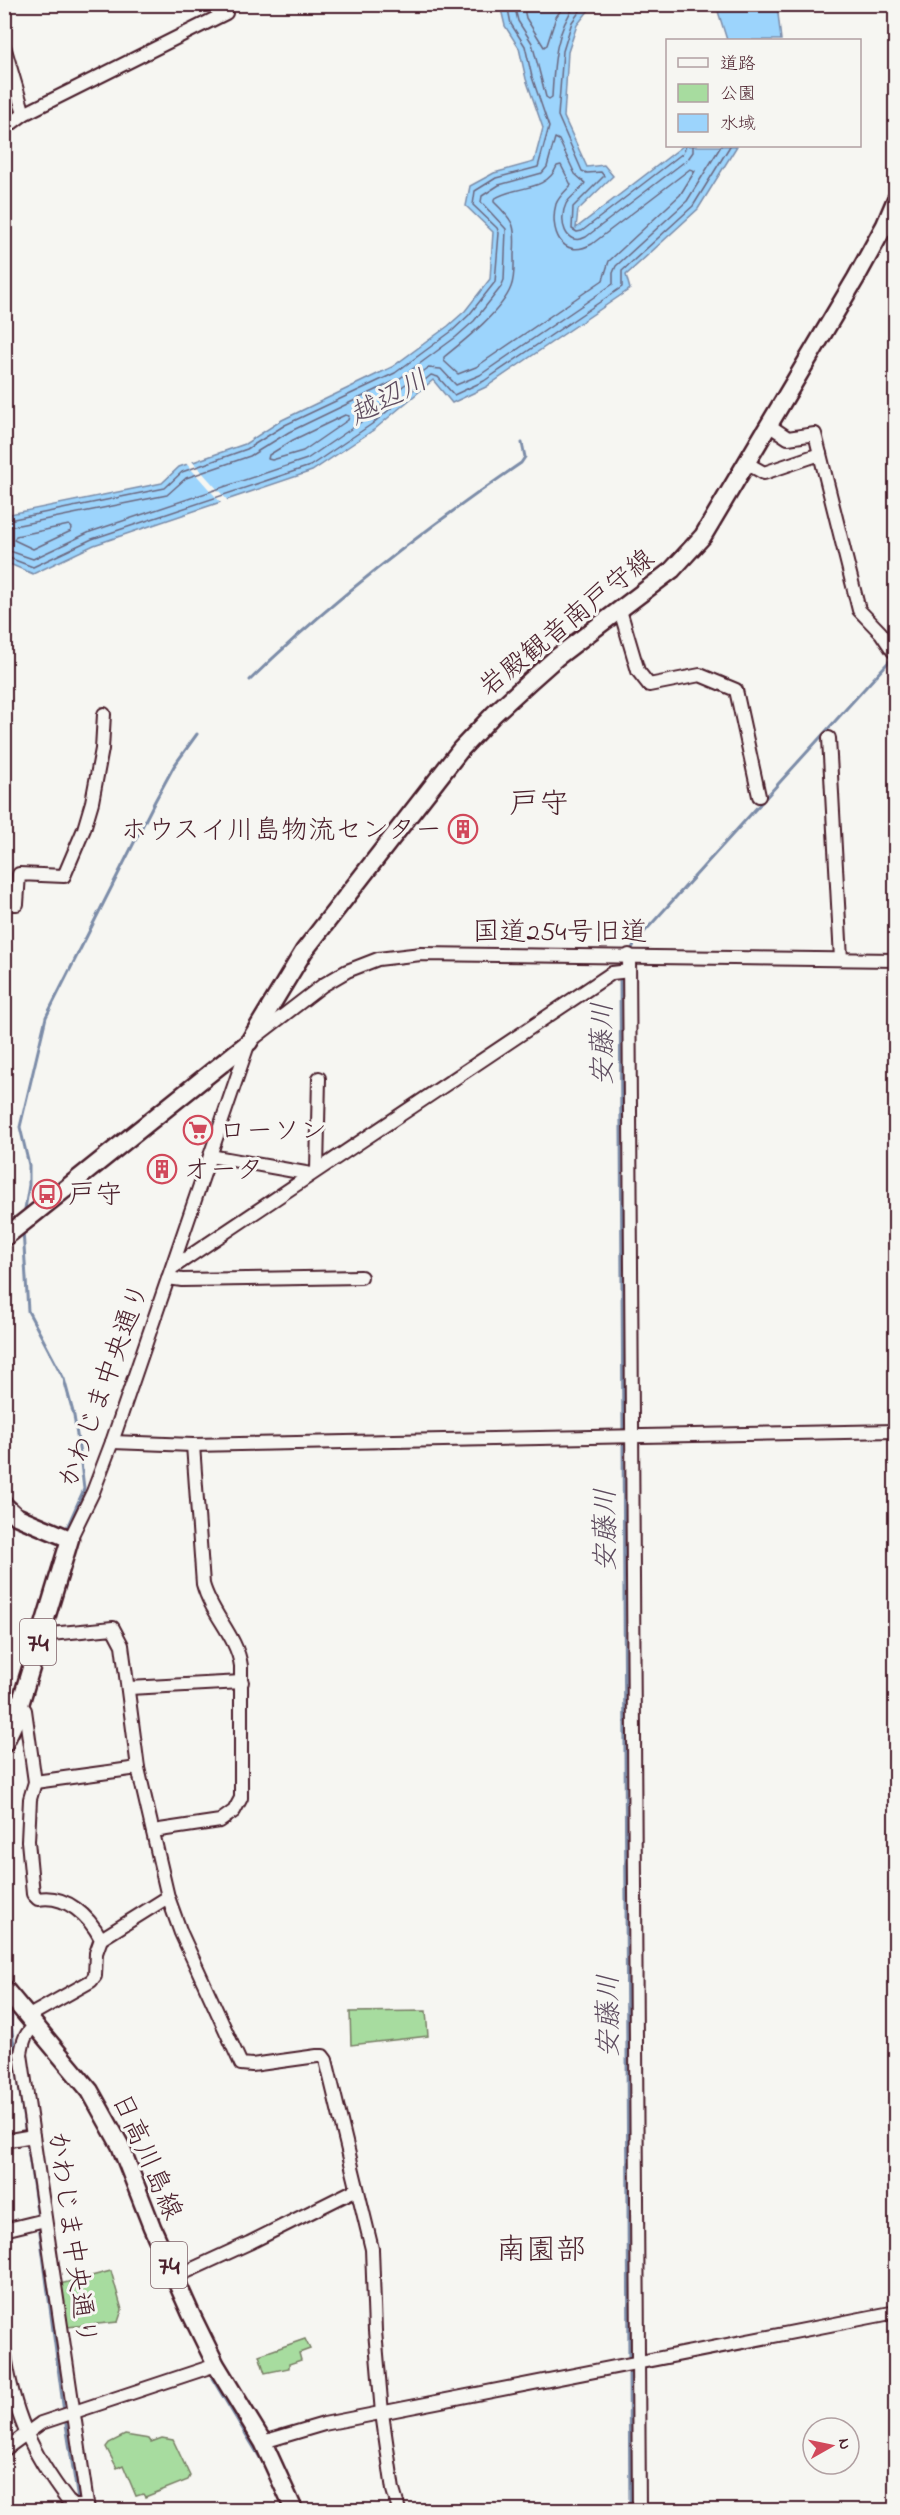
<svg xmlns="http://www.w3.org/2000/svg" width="900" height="2515" font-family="'Indie Flower','Klee One',sans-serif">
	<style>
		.green { fill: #a7dc9f; stroke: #787e65; stroke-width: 1.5 }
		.water { fill: #9cd4fc; stroke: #7b8ca8; stroke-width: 1.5 }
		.pier { fill: #f6f6f2 }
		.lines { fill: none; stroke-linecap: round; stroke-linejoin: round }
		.shore { stroke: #6b677f; stroke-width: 1.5 }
		.stream { stroke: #7b8ca8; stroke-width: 3 }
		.minor-casing { stroke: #4a1f2b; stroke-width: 16 }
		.major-casing { stroke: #4a1f2b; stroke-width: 21 }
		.minor { stroke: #f6f6f2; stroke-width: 12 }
		.major { stroke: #f6f6f2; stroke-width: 16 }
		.labels { text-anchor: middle; stroke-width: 6; stroke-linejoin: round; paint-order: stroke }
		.shield { fill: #f6f6f2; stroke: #7e6067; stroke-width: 1.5 }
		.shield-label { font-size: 26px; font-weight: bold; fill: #4a1f2b }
		.street-label { font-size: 27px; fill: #4a1f2b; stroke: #f6f6f2 }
		.poi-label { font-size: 27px; fill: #4a1f2b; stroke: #f6f6f2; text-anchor: start }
		.water-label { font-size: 28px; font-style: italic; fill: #5e4c5f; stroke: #f6f6f2 }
		.quarter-label { font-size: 30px; fill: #4a1f2b; stroke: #f6f6f2 }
	</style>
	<rect width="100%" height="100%" fill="#f6f6f2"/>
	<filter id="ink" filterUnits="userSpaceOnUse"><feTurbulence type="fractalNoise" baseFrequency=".0167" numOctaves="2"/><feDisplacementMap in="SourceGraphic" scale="12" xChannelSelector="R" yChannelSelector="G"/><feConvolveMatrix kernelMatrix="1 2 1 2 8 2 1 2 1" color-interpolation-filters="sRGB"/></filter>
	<g filter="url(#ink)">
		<g class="green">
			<path d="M426 2011 428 2036 351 2045 350 2012Z"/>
			<path d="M111 2271 122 2310 118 2322 67 2327 60 2284Z"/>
			<path d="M305 2339 310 2349 299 2353 301 2360 289 2364V2368L265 2373 259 2355Z"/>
			<path d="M125 2435 149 2439 151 2442 162 2438 173 2440 190 2476 188 2480 145 2497 143 2494 136 2496 123 2465 117 2468 106 2447 109 2443Z"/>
		</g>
		<g class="water">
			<path d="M500 5H593L577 25 568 52 564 117 587 167 604 165 613 176 578 210 576 228 683 146H737L698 209 626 275 630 289 486 387 452 403 433 380 375 429 312 471 94 545 33 574 5 562V515L162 483 179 467 245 444 282 420 392 367 448 326 465 311 490 279 493 232 466 206 470 186 494 173 534 162 543 128 526 79 519 48 505 26Z"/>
			<path d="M716 5H777L781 40H727Z"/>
		</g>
		<path class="pier" d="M190 459 229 502 222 504 184 461Z"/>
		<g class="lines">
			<g class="shore">
				<path d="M514 4 518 21 532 43 546 97 549 99 552 97C554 63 555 32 576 4"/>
				<path d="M523 4 526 18 544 47 547 45 556 17 565 4"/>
				<path d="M585 4 572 22 563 51 558 116 582 171 587 173 601 172 604 176 573 207 572 229 577 232 582 231 683 153 686 146"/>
				<path d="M561 165 571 185C566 191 559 196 556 204 549 229 561 261 592 244L690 169 695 171 680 195 609 261 603 280 476 367 458 374 444 361V357C464 341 502 311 511 287 515 277 514 265 514 255 516 226 515 222 494 202V199C514 185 546 193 557 166Z"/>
				<path d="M345 415 349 416 348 420 303 451 272 460 268 459 269 455 293 440Z"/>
				<path d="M4 521 165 488 182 472 247 449 285 425 395 373 452 331 469 315 495 282 499 233 497 228 473 205 475 191 496 178 538 167 549 127 532 77 525 46 511 24 507 4"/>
				<path d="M69 525 72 528 71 531 33 549 14 540 16 536Z"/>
				<path d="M4 528 167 495 186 478 250 456 289 432 399 379 456 337 474 321 501 287 504 280 506 229 481 202 482 196 499 185 542 173 547 167 555 138 559 140 575 174 585 183C581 191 570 196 566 204 558 220 565 248 586 237L688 159 693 152V146"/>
				<path d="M4 549 33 559 90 532 307 459 367 418 403 386 428 368 441 369 456 385 480 375 613 284V273L616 266 687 201 721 146"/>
				<path d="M4 556 33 567 92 539 310 466 372 424 431 375 438 377 454 395 484 381 622 287V271L693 206 730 146"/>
			</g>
			<g class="stream">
				<path d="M250 680C333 599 426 528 521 463L525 457 522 443"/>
				<path d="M629 953 637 940 894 656"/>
				<path d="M620 975 623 1433"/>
				<path d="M24 1215 29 1185V1165L20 1127 46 1017 155 801 174 766 197 734"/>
				<path d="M23 1230 28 1311 64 1379 74 1416 80 1454 84 1489 65 1532"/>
				<path d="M623 1440 629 2360"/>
				<path d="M57 1554 61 1541"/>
				<path d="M4 1712 13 1702"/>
				<path d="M12 2008 11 2025 16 2058"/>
				<path d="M16 2064 26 2135"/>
				<path d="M27 2142 38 2218"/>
				<path d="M39 2225 64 2412"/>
				<path d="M629 2367 630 2510"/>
				<path d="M212 2378 265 2466"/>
				<path d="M65 2418 78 2500 80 2502"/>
			</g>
			<g class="minor-casing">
				<g id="minor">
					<path d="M4 46 24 114"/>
					<path d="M4 129 24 114 226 13 222 4"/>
					<path d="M770 426 788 438 815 434 859 610 881 633 893 651 896 649"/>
					<path d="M748 464 764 473 820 454"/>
					<path d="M620 610 638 671 649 685 700 675 736 690 759 796"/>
					<path d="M829 738 841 959"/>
					<path d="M4 904H17L19 874 64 876 84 829 92 802 102 749 104 714"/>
					<path d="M629 955 639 2510"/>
					<path d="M210 1156 311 1174"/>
					<path d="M317 1170 319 1078"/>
					<path d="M172 1268 612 973 629 971"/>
					<path d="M168 1278 182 1280 361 1277"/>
					<path d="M112 1442 193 1445 896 1431"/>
					<path d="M70 1539 93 1492 112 1442 249 1042 323 985 347 971 378 959 421 954 896 960"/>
					<path d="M40 1635 113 1628 122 1645 138 1768 168 1897 181 1933 241 2064 252 2065 317 2056H323L326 2060 372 2249 375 2331 382 2413 393 2490 399 2510"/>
					<path d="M129 1688 242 1682"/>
					<path d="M20 1704 25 1710 35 1782 30 1799 28 1841 33 1894 38 1899C66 1894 89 1916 101 1939L96 1953 95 1976 91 1981 29 2016"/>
					<path d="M35 1782 138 1768"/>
					<path d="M153 1831 220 1821 234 1811 241 1798V1666C237 1636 211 1614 203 1584L193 1445"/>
					<path d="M101 1939 168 1897"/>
					<path d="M36 2026C25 2032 23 2042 21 2054L88 2510"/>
					<path d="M4 2141 33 2136"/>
					<path d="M4 2230 45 2220"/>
					<path d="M175 2277 249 2243 357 2189"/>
					<path d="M4 2349C13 2412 30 2451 68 2501L74 2506H87"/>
					<path d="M263 2442 324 2424 896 2312"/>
					<path d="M4 2450 41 2423 216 2365"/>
				</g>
			</g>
			<g class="major-casing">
				<g id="major">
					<path d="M4 1238 249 1042 304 951 461 749 494 714 530 681 556 658 672 570 703 536 856 278 885 225 896 199"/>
					<path d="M4 1505 16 1516 70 1539 15 1721 4 1744"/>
					<path d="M4 1988 90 2091 120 2145 152 2227 191 2314 216 2365 263 2442 294 2510"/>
				</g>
			</g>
			<use href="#minor" class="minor"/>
			<use href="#major" class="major"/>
		</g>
	</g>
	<defs>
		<g id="building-ring" transform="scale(1.5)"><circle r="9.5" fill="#f6f6f2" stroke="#d1495b" stroke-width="1.5"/><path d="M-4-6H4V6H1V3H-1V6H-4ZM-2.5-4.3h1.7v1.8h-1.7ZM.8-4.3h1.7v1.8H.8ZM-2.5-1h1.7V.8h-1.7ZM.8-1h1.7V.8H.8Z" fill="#d1495b"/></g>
		<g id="supermarket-ring" transform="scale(1.5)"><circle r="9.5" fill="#f6f6f2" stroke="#d1495b" stroke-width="1.5"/><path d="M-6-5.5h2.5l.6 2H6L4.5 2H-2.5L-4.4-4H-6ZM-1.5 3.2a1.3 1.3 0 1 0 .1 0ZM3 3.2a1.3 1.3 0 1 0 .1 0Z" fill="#d1495b"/></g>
		<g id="bus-ring" transform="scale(1.5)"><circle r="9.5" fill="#f6f6f2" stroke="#d1495b" stroke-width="1.5"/><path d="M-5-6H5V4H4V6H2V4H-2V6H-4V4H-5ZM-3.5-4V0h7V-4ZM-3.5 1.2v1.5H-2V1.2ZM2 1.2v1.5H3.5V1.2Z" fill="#d1495b"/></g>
	</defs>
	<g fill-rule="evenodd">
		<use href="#building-ring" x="463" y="829"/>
		<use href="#supermarket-ring" x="198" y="1130"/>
		<use href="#building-ring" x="162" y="1169"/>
		<use href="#bus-ring" x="47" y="1194"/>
	</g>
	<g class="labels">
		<g class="shield">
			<rect x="20" y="1619" width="36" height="46" rx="4.5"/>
			<rect x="151" y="2242" width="36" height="46" rx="4.5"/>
		</g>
		<g class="shield-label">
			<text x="38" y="1651">74</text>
			<text x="169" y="2274">74</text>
		</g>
		<g class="street-label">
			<text transform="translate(566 622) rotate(-39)" y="9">岩殿観音南戸守線</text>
			<text x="560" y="940">国道254号旧道</text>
			<text transform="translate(103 1385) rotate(-70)" y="9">かわじま中央通り</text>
			<text transform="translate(148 2156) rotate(66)" y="9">日高川島線</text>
			<text transform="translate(73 2238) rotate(82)" y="9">かわじま中央通り</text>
		</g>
		<g class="poi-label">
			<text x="442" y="838" text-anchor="end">ホウスイ川島物流センター</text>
			<text x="219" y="1139">ローソン</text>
			<text x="183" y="1178">オータ</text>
			<text x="68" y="1203">戸守</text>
		</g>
		<g class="water-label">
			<text transform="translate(388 396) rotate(-28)" y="10">越辺川</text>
			<text transform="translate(601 1044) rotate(-90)" y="10">安藤川</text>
			<text transform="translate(604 1530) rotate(-90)" y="10">安藤川</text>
			<text transform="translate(607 2016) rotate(-90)" y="10">安藤川</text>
		</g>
		<g class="quarter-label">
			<text x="539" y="813">戸守</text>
			<text x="541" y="2259">南園部</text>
		</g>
	</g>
	<rect width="900" height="2515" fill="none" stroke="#f6f6f2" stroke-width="24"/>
	<rect x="12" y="12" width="876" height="2491" fill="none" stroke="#4a1f2b" stroke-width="2" filter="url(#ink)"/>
	<rect x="666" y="39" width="195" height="108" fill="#f6f6f2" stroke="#b1a0a2" stroke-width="1.5"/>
	<rect x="678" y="58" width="30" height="9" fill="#f6f6f2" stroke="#b1a0a2" stroke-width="1.5"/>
	<text x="720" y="69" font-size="18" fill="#4a1f2b">道路</text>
	<rect x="678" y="84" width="30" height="18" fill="#a7dc9f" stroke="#b1a0a2" stroke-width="1.5"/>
	<text x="720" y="99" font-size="18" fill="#4a1f2b">公園</text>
	<rect x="678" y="114" width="30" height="18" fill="#9cd4fc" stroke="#b1a0a2" stroke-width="1.5"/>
	<text x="720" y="129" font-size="18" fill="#4a1f2b">水域</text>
	<g transform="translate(831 2446) rotate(81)"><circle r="28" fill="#f6f6f2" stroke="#b1a0a2" stroke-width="1.5"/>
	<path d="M0-4.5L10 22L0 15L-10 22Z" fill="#d1495b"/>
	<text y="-9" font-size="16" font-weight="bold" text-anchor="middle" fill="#4a1f2b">N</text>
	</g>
</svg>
